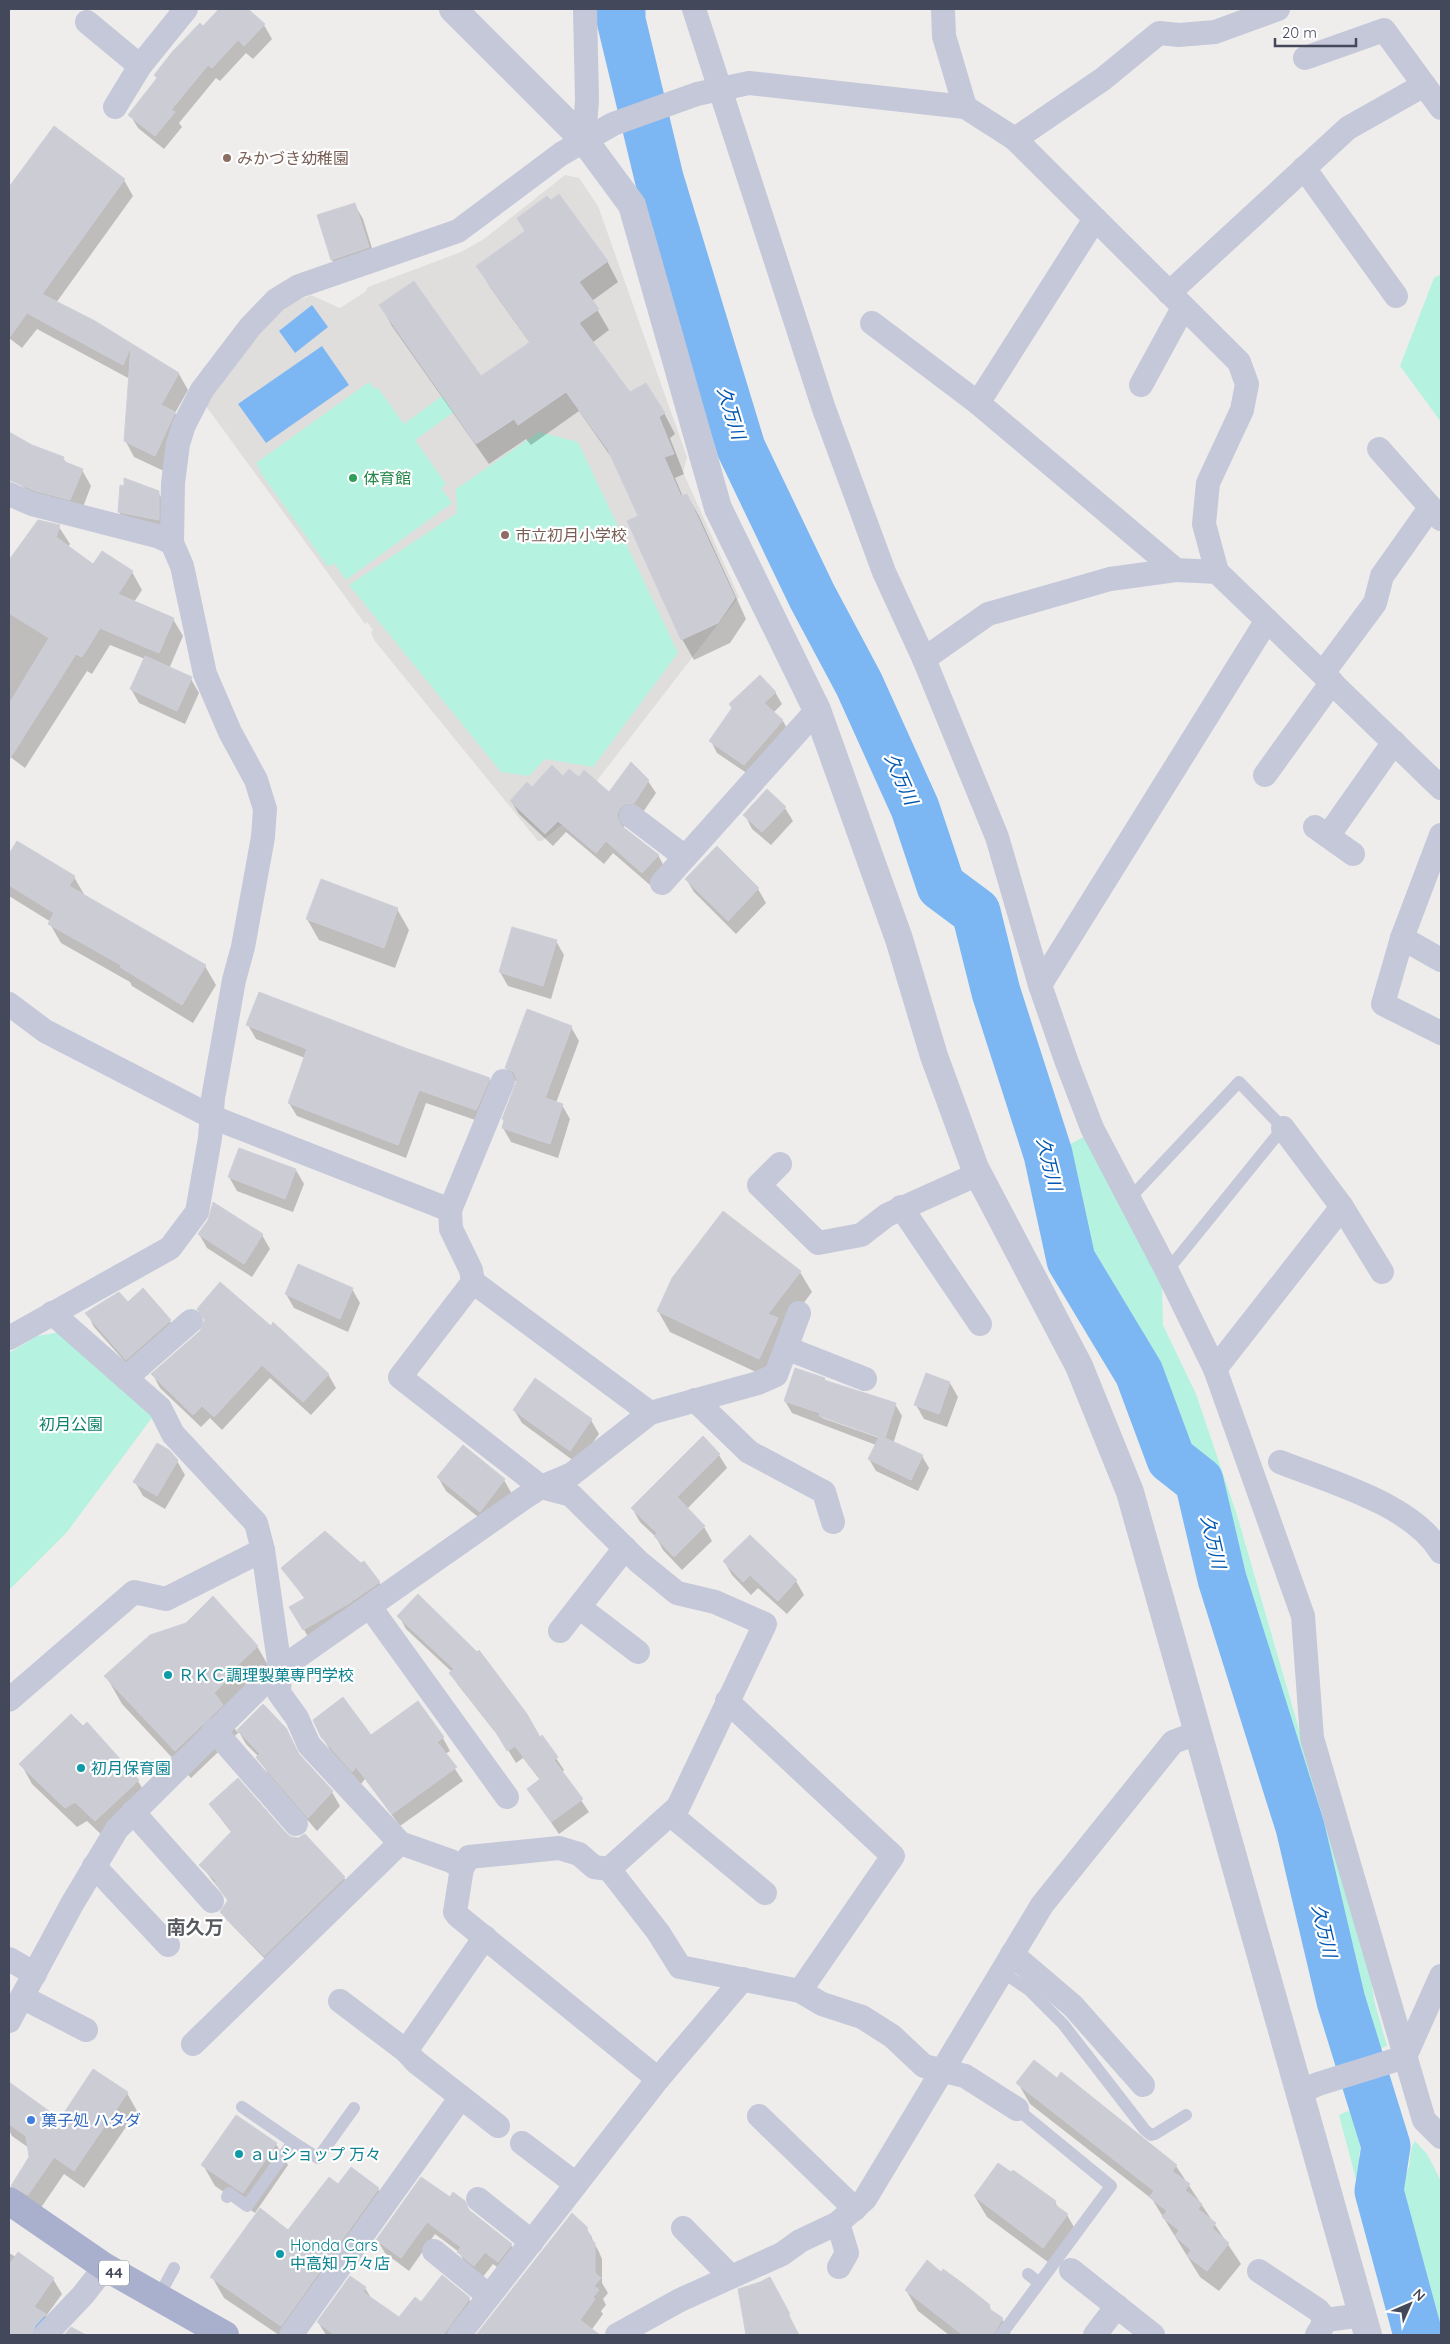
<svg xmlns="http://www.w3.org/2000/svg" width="1450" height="2344" font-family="Quicksand,'Noto Sans JP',sans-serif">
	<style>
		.education { fill: #e0dddd }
		.green { fill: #b5f2df }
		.water { fill: #7db7f3 }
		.shadow { fill: #0003; fill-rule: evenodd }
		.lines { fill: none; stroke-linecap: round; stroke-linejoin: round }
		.stream { stroke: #7db7f3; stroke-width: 8 }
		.river { stroke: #7db7f3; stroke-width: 49 }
		.building { fill: #ccccd5; stroke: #cfcfd9 }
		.service { stroke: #c4c8d8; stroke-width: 12 }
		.minor { stroke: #c4c8d8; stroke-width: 24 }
		.tertiary { stroke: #c4c8d8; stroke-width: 28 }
		.primary { stroke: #a8b0ce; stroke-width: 28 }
		.education-dot { fill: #8d6e63; stroke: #fff; stroke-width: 2 }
		.leisure-dot { fill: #2e9e5b; stroke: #fff; stroke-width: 2 }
		.culture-dot { fill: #0f9aa8; stroke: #fff; stroke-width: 2 }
		.shop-dot { fill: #3f7fe0; stroke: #fff; stroke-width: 2 }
		.labels { text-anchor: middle; stroke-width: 4.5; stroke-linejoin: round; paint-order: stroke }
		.shield { fill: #fff; stroke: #7b7f8c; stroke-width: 1 }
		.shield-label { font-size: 15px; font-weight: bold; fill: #43485b }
		.education-label { font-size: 16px; fill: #785e54; stroke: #fff; text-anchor: start }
		.leisure-label { font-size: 16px; fill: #27864d; stroke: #fff; text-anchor: start }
		.park-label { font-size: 16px; fill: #0e826a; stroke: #fff }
		.culture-label { font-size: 16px; fill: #0d838f; stroke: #fff; text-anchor: start }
		.shop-label { font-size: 16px; fill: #366cbe; stroke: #fff; text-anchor: start }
		.water-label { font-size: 18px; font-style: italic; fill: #0057b1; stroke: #fff }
		.quarter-label { font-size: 19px; font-weight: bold; fill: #585a62; stroke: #fff }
	</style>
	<rect width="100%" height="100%" fill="#efedec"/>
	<path class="education" d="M565 175 579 178 598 206 687 457 683 472 739 597 565 822 542 841H538L374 640 371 632 373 630 367 622 365 624 203 402 231 364 282 308 311 295 340 308 365 292 368 287 461 252 484 239Z"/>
	<g class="green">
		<path d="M1441 274V422L1400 366 1434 278Z"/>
		<path d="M369 382 375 389 378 388 404 424 442 396 454 412 415 440 446 484 441 488 452 503 346 580 334 563 328 567 260 472 261 471 256 463Z"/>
		<path d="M539 432 578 442 678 653 593 767 545 759 529 776 501 772 349 585 457 513 456 489Z"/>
		<path d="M1087 1135 1162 1284 1163 1325 1196 1394 1237 1515 1371 1978 1374 2000 1387 2046 1371 2052 1363 2020 1350 2006 1343 1953 1310 1811 1300 1793 1296 1768 1269 1696 1260 1649 1200 1456 1196 1467 1180 1452 1161 1410 1154 1371 1081 1257 1063 1188 1062 1166 1067 1146Z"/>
		<path d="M61 1332 154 1415 67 1532 9 1590V1353L37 1336Z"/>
		<path d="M1348 2111 1357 2117 1362 2140 1359 2156 1410 2335H1397L1339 2115Z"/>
		<path d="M1415 2141 1427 2154 1441 2181V2335H1429L1391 2199C1395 2189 1403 2181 1407 2172 1412 2162 1408 2151 1415 2141Z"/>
	</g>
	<g class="water">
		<path d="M312 305 328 327 295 353 279 331Z"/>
		<path d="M322 346 349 385 266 443 238 404Z"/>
	</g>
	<g class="shadow">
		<path d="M220 9H247L264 25 272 39 253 59 246 53 220 81 216 78 179 123 182 127 164 149 138 128 130 115 158 79 155 75Z"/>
		<path d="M54 128 124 180 133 196 56 303 94 322 179 374 188 390 175 413 184 429 164 471 134 457 125 440 130 379 37 329 22 348 9 338V189Z"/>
		<path d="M355 205 363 219 376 261 340 274 332 260 318 216Z"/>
		<path d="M607 261 618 282 592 301 609 330 592 343 629 394 664 413 675 434 670 438 684 474 675 478 683 497 687 495 699 516 746 619 730 643 694 660 682 639 640 516 614 461 579 411 531 445 526 439 489 464 392 326 381 306 480 378 530 343 490 287 478 267Z"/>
		<path d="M9 433 32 446 63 458 67 464 82 470 91 486 80 515 30 492 9 476Z"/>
		<path d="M158 492 166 506V533L127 525 119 512Z"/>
		<path d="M39 521 59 527 70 544 68 547 94 566 132 572 142 590 134 602 173 619 183 636 169 669 191 679 199 693 185 724 139 703 131 689 145 659 110 645 92 674 87 671 25 768 9 756V562Z"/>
		<path d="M775 692 782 704 773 713 783 721 789 732 751 776 717 753 711 741Z"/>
		<path d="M631 764 648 781 656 793 641 815 627 820 624 827V830L658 855 665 868 650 885 613 853 604 864 566 832 553 846 519 814 511 801 532 789 563 778 579 779 609 794Z"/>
		<path d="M785 808 793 821 771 845 752 829 745 815Z"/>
		<path d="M17 842 74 877 85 896 205 966 216 985 193 1023 132 986 130 982 61 943 50 924 51 922 9 896V856Z"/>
		<path d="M717 848 758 889 766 903 736 934 694 892 686 879Z"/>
		<path d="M397 909 409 930 395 968 319 940 307 919Z"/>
		<path d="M556 941 564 955 551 999 508 986 500 972Z"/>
		<path d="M248 1025 408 1050 489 1079 497 1092 484 1123 426 1103 406 1158 297 1116 289 1103 305 1058 256 1039Z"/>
		<path d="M571 1027 579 1041 556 1103 562 1105 570 1119 558 1158 511 1142 503 1128 517 1083 506 1068Z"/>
		<path d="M296 1170 304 1184 293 1212 237 1191 229 1177Z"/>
		<path d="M209 1220 262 1235 270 1249 252 1277 207 1248 199 1234Z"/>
		<path d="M800 1272 812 1292 783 1330 771 1379 670 1332 658 1311Z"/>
		<path d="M352 1289 360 1303 348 1332 294 1308 286 1294Z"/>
		<path d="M143 1290 170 1321 178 1335 135 1373 94 1327 87 1313 128 1304Z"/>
		<path d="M198 1309 328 1374 336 1388 311 1415 270 1378 222 1430 210 1418 201 1427 160 1388 153 1375 201 1332 205 1321Z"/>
		<path d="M824 1379 826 1382 895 1404 902 1416 893 1444 922 1456 929 1468 918 1491 876 1471 869 1459 876 1445 792 1413 785 1401ZM822 1416 885 1438V1440L822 1418Z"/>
		<path d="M950 1383 958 1397 947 1427 924 1419 916 1405Z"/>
		<path d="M514 1410 591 1420 599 1434 578 1464 522 1423Z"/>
		<path d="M719 1455 727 1468 687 1509 704 1527 712 1541 682 1570 663 1550 656 1537 640 1522 632 1508Z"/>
		<path d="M177 1461 185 1475 165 1509 143 1496 135 1482Z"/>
		<path d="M438 1477 504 1480 512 1494 488 1525 446 1491Z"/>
		<path d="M750 1536 796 1581 804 1595 787 1614 758 1588 751 1595 732 1575 724 1561Z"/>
		<path d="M282 1568 379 1582 386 1595 311 1642 291 1607 305 1599Z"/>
		<path d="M399 1616 540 1739 542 1737 564 1770 562 1772 589 1812 559 1834 528 1789 540 1780 523 1758 516 1763 503 1742 458 1685 451 1673 452 1672 406 1629Z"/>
		<path d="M257 1646 273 1674 230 1720 237 1732 263 1706 285 1729 301 1758 332 1792 340 1806 317 1831 268 1774 259 1757 246 1744 239 1732 191 1778 122 1704 106 1676Z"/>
		<path d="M322 1737 443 1738 450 1751 445 1754 463 1781 400 1826 365 1779 361 1784 330 1750Z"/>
		<path d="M21 1764 138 1781 149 1800 107 1840 87 1821 77 1827 32 1784Z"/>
		<path d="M210 1805 291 1838 298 1839 305 1836 344 1878 349 1885 269 1963 226 1919 222 1912 228 1901 201 1865 232 1833Z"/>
		<path d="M1018 2083 1176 2166 1241 2264 1219 2291 1200 2277 1152 2199 1030 2104Z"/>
		<path d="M9 2084 60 2120 127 2093 137 2111 84 2188 64 2174 38 2212 22 2203 12 2186 30 2157 29 2148 12 2136 9 2130Z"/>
		<path d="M276 2144 288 2165 255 2213 215 2186 203 2165Z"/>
		<path d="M338 2185 378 2189 390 2209 300 2335H279L224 2298 212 2277 289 2232Z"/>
		<path d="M975 2197 1055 2202 1059 2209 1067 2215 1079 2236 1056 2268 987 2217Z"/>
		<path d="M450 2199 469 2211 511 2245 519 2258 506 2274 493 2264 482 2278 466 2265 459 2252 435 2234 409 2271 385 2253 377 2240Z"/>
		<path d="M573 2214 587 2229 599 2252 602 2259V2283L608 2293 603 2299 606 2305 601 2311 603 2314 590 2332 592 2335H476Z"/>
		<path d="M9 2253 53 2279 62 2294 46 2316 54 2330 49 2335H9Z"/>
		<path d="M942 2273 989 2306 993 2313 1002 2319 1011 2335H949L918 2311 906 2290Z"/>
		<path d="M365 2288 373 2301 399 2319 421 2304 469 2299 477 2313 460 2335H326L318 2322Z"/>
		<path d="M740 2290 777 2291 799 2335H749Z"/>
	</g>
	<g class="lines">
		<path class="stream" d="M29 2335 43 2321"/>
		<path class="river" d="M621 9V20L659 178 741 448 812 596 859 684 915 808 941 886 976 912 996 992 1048 1154 1071 1260 1139 1373 1171 1459 1199 1481 1222 1579 1300 1827 1341 2001 1386 2146 1379 2191 1418 2335"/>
	</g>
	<g class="building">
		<path d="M219 9H248L265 24 244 46 238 40 212 68 208 65 171 110 175 112 155 136 128 115 157 78 154 75 173 51 200 23 203 26Z"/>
		<path d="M54 126 125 179 42 294 95 321 179 373 161 405 175 412 155 456 124 441 131 346 123 365 27 313 9 338V187Z"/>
		<path d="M559 194 608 261 579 282 599 309 579 323 630 392 646 383 665 413 659 417 674 454 664 457 681 496 687 494 735 598 718 623 681 640 627 521 638 516 608 450 566 392 518 425 514 419 476 444 379 305 414 281 481 376 530 342 476 266 525 231 517 218 547 196 551 200Z"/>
		<path d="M355 203 369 247 331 260 317 215Z"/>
		<path d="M9 432 32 445 64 457 63 461 83 469 70 500 36 491 9 480Z"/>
		<path d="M124 478 159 491V520L118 512 120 485 124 486Z"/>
		<path d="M38 520 60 525 56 537 93 564 102 551 133 571 118 594 174 618 159 653 100 628 82 657 76 654 9 760V704L49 638 9 613V560Z"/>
		<path d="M145 656 192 677 177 711 130 689Z"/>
		<path d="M760 675 776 692 764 703 783 720 744 765 709 741 732 708 729 704Z"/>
		<path d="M631 762 649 780 634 803 625 804 620 808 617 815 619 822 623 827 659 855 642 873 606 841 596 853 558 821 545 834 510 801 527 782 532 787 552 765 563 776 569 769 579 777 584 770 609 792Z"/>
		<path d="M767 789 786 807 762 832 743 815Z"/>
		<path d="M17 841 75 876 69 886 206 965 182 1005 120 967 121 965 48 924 54 913 9 885V854Z"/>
		<path d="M717 846 759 888 728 921 685 879Z"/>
		<path d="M321 879 398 908 384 948 306 919Z"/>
		<path d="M512 927 557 940 543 986 499 972Z"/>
		<path d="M259 992 408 1049 490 1078 476 1110 419 1090 398 1145 288 1103 307 1049 246 1025Z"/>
		<path d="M527 1009 572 1026 545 1098 563 1104 550 1144 502 1128 504 1120 502 1119 517 1080 514 1072 505 1068Z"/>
		<path d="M239 1148 296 1169 285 1199 228 1177Z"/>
		<path d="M213 1202 263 1234 244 1264 198 1234 208 1220Z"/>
		<path d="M723 1211 801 1271 768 1314 778 1318 759 1359 657 1311 672 1278Z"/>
		<path d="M298 1264 353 1288 340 1319 285 1294Z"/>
		<path d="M220 1282 271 1326 273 1322 329 1374 303 1402 262 1365 214 1417 202 1406 193 1415 151 1374 200 1331 205 1319 197 1309Z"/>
		<path d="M143 1288 171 1320 126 1360 85 1313 119 1292 128 1302Z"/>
		<path d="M795 1368 825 1378 824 1380 896 1403 885 1438 923 1455 911 1480 868 1459 879 1437 819 1416 820 1413 784 1401Z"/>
		<path d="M926 1373 950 1382 939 1414 914 1405Z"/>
		<path d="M535 1378 592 1419 570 1451 513 1410Z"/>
		<path d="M703 1436 720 1454 677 1497 705 1526 674 1557 654 1536 657 1533 631 1508Z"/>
		<path d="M157 1443 169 1450 178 1460 157 1496 133 1482Z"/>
		<path d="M463 1445 505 1479 480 1512 437 1477Z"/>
		<path d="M325 1531 361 1563 364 1561 380 1582 348 1604 303 1630 289 1607 305 1598 281 1568Z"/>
		<path d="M750 1535 797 1580 778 1601 750 1575 743 1582 723 1561Z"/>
		<path d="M418 1594 477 1652 479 1650 527 1714 540 1737 542 1735 558 1757 554 1760 583 1799 551 1822 527 1789 540 1779 515 1746 507 1751 494 1729 449 1673 454 1669 397 1616Z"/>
		<path d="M213 1596 258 1646 229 1673 231 1676 214 1693 223 1705 175 1751 104 1676 150 1635 186 1623Z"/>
		<path d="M343 1697 371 1735 418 1701 444 1737 437 1742 457 1767 392 1814 356 1767 352 1772 321 1737 313 1720Z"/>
		<path d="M263 1704 286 1728 299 1754 333 1791 308 1818 258 1760 256 1757 260 1754 237 1730Z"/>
		<path d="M71 1714 83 1726 87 1722 139 1780 95 1821 75 1802 65 1808 19 1764Z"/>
		<path d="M238 1778 286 1833 291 1837 298 1838 305 1834 345 1877 264 1956 220 1912 228 1900 215 1883 216 1881 199 1865 232 1831 209 1804Z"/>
		<path d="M1034 2060 1057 2078 1061 2072 1177 2165 1172 2171 1190 2184 1185 2190 1202 2204 1198 2209 1216 2223 1212 2228 1229 2243 1207 2271 1187 2256 1191 2250 1175 2236 1179 2230 1162 2217 1167 2211 1149 2197 1154 2191 1016 2083Z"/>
		<path d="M93 2069 128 2092 74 2171 54 2157 28 2195 11 2186 29 2157 26 2136 9 2124V2082L60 2119Z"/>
		<path d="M236 2115 277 2143 243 2193 201 2165Z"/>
		<path d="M998 2163 1011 2172 1013 2170 1056 2201 1054 2204 1068 2214 1043 2248 974 2196Z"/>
		<path d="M351 2167 379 2188 281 2326 210 2277 260 2208 288 2230 329 2177 338 2184Z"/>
		<path d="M421 2177 450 2197 453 2192 465 2201 469 2210 512 2244 498 2262 485 2252 474 2266 457 2252 461 2247 427 2222 401 2258 376 2240Z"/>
		<path d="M572 2213 588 2228 586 2230 592 2237 590 2239 595 2243V2273L601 2278 594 2286 599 2290 593 2297 595 2299 580 2320 600 2335H476Z"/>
		<path d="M18 2252 54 2278 34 2307 46 2314 35 2326 32 2335H9V2265Z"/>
		<path d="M927 2260 941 2272 943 2269 965 2285 990 2305 988 2308 1003 2318 993 2335H963L905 2290Z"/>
		<path d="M442 2275 470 2298 443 2335H335L317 2322 350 2276 366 2287 363 2292 399 2317 415 2297 421 2302Z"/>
		<path d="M770 2277 790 2314 788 2315 799 2335H746L738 2289 760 2282Z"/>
		<path d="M71 2327 86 2335H64Z"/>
	</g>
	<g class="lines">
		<g class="service">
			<path d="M1129 1199 1239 1082 1283 1128 1167 1271"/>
			<path d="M1001 1971 1029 1990 1063 2024 1145 2130 1151 2135 1155 2134 1186 2115"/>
			<path d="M242 2107 293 2142"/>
			<path d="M227 2197 229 2193 247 2206 293 2142 318 2158 354 2108"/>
			<path d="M1028 2274 1039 2283"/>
			<path d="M158 2298 174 2268"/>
			<path d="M1001 2335 1111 2186 1017 2109"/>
		</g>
		<g class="minor">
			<path d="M694 9 824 409 884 572 924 659 997 837 1040 985 1066 1060 1092 1128 1167 1271 1215 1369 1303 1616 1312 1738 1424 2120 1441 2137"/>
			<path d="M943 9 944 36 965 107"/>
			<path d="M87 22 140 66"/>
			<path d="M1305 58 1384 30 1441 108"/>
			<path d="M115 107 140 66 186 9"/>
			<path d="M1015 139 1103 79 1159 33 1179 35 1215 32 1278 9"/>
			<path d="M584 140 587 100 585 9"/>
			<path d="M1304 168 1396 296"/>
			<path d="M1169 293 1348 128 1424 85"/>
			<path d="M872 323 978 403 1176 570 1217 572 1441 788"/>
			<path d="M1141 385 1183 308"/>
			<path d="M978 403 1095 219"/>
			<path d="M1379 449 1441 519"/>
			<path d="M9 494 32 504 157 536 172 543"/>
			<path d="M924 659 988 614 1110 579 1176 570"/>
			<path d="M1323 673 1375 603 1382 576 1430 508"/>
			<path d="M1265 775 1332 682"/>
			<path d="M631 816 685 857"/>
			<path d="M1315 827 1353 854"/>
			<path d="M1441 835 1402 938 1383 1004 1441 1033"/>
			<path d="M1328 836 1394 742"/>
			<path d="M662 883 817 710"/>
			<path d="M1402 938 1441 960"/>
			<path d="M1040 985 1267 620"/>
			<path d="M9 1004 45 1031 212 1117 450 1210 503 1081"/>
			<path d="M1283 1128 1342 1207 1382 1272"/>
			<path d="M780 1164 759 1185 818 1243 861 1235 887 1215 978 1174"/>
			<path d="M901 1207 980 1324"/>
			<path d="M450 1210 451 1229 471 1270 473 1282 650 1413"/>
			<path d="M473 1282 400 1377 541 1487 571 1495 639 1562 677 1593 715 1602 765 1624 678 1807 609 1869 658 1932 680 1967 800 1991 822 2004 862 2017 892 2036 924 2066 965 2076 1017 2109"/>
			<path d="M52 1313 160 1408 173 1434 256 1523 263 1550 280 1669 279 1693 297 1718 309 1745 400 1843 451 1861 462 1868 455 1912 458 1916 658 2079"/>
			<path d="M9 1338 170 1248 197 1212 210 1138 213 1098 234 980 243 947 263 837 265 809 256 780 230 732 205 674 182 566 172 543 173 483 178 444 184 425 202 390 250 327 276 300 299 286 458 231 561 154 613 124 697 94 749 83 965 107 1015 139 1239 362 1247 384 1242 410 1208 483 1204 524 1217 572"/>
			<path d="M786 1348 865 1379"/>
			<path d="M1215 1369 1342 1207"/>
			<path d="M126 1378 191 1321"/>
			<path d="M695 1400 749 1452 824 1492 833 1522"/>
			<path d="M1280 1462C1330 1482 1412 1504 1441 1552"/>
			<path d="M370 1607 507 1797"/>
			<path d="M579 1607 638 1652"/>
			<path d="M560 1631 625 1548"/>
			<path d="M9 1700 134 1592 166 1599 263 1550"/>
			<path d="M727 1701 893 1856 800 1991"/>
			<path d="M214 1730 296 1824"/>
			<path d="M133 1812 212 1901"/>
			<path d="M671 1815 765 1893"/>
			<path d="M94 1866 168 1945"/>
			<path d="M462 1868 469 1857 559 1848 579 1854 594 1867 609 1869"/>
			<path d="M1012 1954 1073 2006 1143 2085"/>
			<path d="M9 1959 35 1974"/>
			<path d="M22 1997 86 2030"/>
			<path d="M340 2001 406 2051"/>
			<path d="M9 2021 72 1904 117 1829 263 1684 280 1669 524 1498 541 1487 572 1474 650 1413 758 1383 776 1375 799 1313"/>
			<path d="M193 2044 400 1843"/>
			<path d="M1298 2093 1318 2084 1405 2057 1441 1976"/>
			<path d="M461 2097 498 2126"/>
			<path d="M759 2116 855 2209"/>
			<path d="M522 2143 576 2184"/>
			<path d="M478 2199 532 2242"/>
			<path d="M838 2223 847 2253 839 2267"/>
			<path d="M683 2228 731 2277"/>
			<path d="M434 2251 489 2296"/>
			<path d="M1071 2270 1153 2335"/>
			<path d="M1259 2271 1318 2310 1326 2320"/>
			<path d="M45 2335 83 2295 105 2267"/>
			<path d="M291 2335 461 2097 416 2062 406 2051 485 1937"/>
			<path d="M459 2335 658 2079 743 1979"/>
			<path d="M617 2335 680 2300 782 2254 800 2241 838 2223 865 2199 1042 1905 1173 1742 1197 1733"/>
			<path d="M1095 2335 1117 2306"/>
			<path d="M1317 2335 1326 2320 1362 2315"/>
		</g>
		<path class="tertiary" d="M453 9 584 140 632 205 718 508 817 710 899 939 934 1056 975 1168 1079 1366 1130 1492 1368 2335"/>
		<path class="primary" d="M9 2201 105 2267 225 2335"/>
	</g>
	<g class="education-dot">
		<circle cx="227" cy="158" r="5"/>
		<circle cx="505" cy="535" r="5"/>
	</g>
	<circle class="leisure-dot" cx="353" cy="478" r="5"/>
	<g class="culture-dot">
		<circle cx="168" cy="1675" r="5"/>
		<circle cx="81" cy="1768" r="5"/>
		<circle cx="239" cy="2154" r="5"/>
		<circle cx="280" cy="2254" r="5"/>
	</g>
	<circle class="shop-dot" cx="31" cy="2120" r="5"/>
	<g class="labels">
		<rect class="shield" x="99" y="2260.5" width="30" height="25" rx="4"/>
		<g class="shield-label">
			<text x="114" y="2278">44</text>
		</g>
		<g class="education-label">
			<text x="237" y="164">みかづき幼稚園</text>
			<text x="515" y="541">市立初月小学校</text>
		</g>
		<g class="leisure-label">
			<text x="363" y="484">体育館</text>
		</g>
		<g class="park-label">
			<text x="71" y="1430">初月公園</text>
		</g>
		<g class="culture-label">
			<text x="178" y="1681">ＲＫＣ調理製菓専門学校</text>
			<text x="91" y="1774">初月保育園</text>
			<text x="249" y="2160">ａｕショップ 万々</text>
			<text x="290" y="2251">Honda Cars<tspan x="290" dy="18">中高知 万々店</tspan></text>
		</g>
		<g class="shop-label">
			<text x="41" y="2126">菓子処 ハタダ</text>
		</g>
		<g class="water-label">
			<text transform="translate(731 413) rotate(73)" y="6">久万川</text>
			<text transform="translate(901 779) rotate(66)" y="6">久万川</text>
			<text transform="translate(1049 1164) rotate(76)" y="6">久万川</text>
			<text transform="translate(1213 1542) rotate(77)" y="6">久万川</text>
			<text transform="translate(1324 1931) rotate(77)" y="6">久万川</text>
		</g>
		<g class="quarter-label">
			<text x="195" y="1934">南久万</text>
		</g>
	</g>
	<rect width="1450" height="2344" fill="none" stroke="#43485b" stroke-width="20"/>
	<g transform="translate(1410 2304) rotate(45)" stroke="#ffffff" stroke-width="4" paint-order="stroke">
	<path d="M0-4L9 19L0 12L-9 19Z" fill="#43485b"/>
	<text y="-8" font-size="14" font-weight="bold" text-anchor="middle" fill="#43485b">N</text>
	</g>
	<path d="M1275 38v8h81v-8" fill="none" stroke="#43485b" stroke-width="2.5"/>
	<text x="1282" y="38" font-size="15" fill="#43485b" stroke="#ffffff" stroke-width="4" paint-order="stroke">20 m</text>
</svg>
